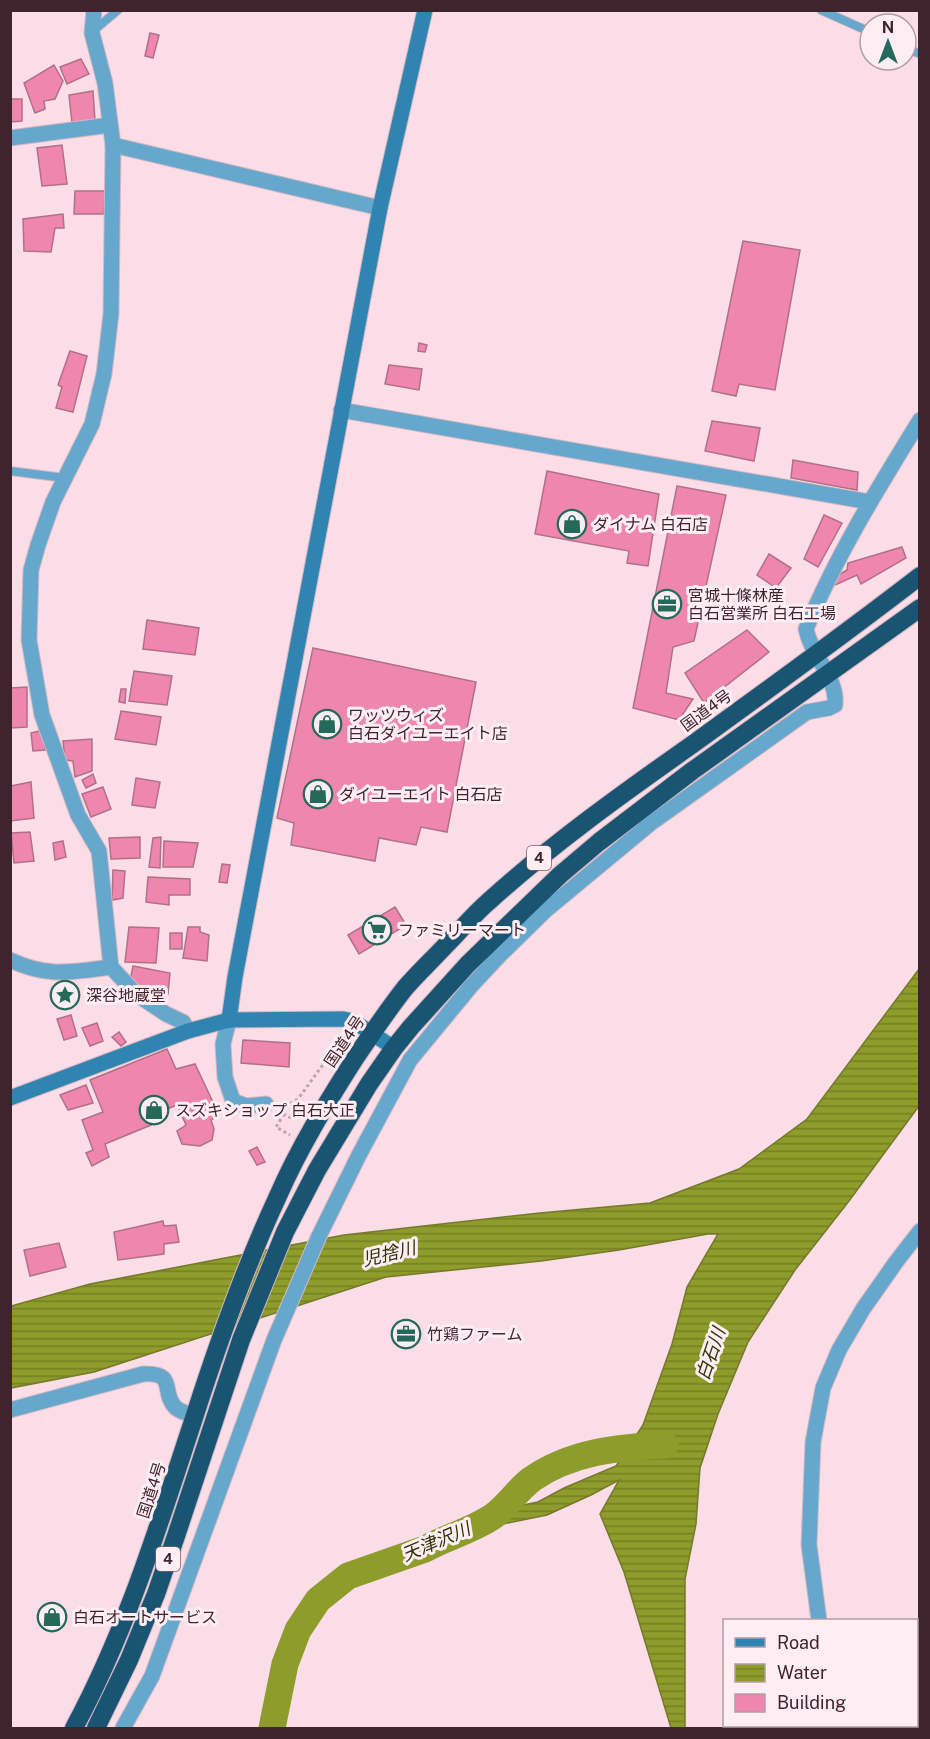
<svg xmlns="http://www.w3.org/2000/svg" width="930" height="1739" font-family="'Public Sans','Noto Sans JP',sans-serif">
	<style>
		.water { fill: url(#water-rules); stroke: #76782b; stroke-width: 1.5 }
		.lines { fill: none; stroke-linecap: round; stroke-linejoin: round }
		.river { stroke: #8d9c2a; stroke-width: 27 }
		.building { fill: #ef86ae; stroke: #b17087; stroke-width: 1.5 }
		.lane-casing { stroke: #d5b8c1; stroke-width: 10 }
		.street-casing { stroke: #d5b8c1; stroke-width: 17 }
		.secondary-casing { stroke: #d5b8c1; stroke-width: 17 }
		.highway-casing { stroke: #d5b8c1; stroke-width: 20 }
		.path { stroke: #bfa3ac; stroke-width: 3; stroke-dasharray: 3 3; stroke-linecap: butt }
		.lane { stroke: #66a7ce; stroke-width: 8 }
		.street { stroke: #66a7ce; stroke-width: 15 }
		.secondary { stroke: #2f84b2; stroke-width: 15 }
		.highway { stroke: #1a5473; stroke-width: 18 }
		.labels { text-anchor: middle; stroke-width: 6; stroke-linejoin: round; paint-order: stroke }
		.shield { fill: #feeef3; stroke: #786168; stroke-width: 1.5 }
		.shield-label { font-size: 15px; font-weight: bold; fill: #3f242d }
		.poi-label { font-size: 16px; fill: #3f242d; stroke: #feeef3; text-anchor: start }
		.street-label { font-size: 16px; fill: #3f242d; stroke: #feeef3 }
		.water-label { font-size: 18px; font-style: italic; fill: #2d3304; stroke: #feeef3 }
	</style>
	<defs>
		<pattern id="water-rules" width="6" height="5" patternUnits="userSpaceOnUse" patternTransform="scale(1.5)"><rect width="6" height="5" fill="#8d9c2a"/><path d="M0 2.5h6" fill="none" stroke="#757f24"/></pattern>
	</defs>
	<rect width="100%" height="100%" fill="#fadde6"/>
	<path class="water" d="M919 969V1106L849 1201 795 1270 748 1342 718 1414 700 1468 696 1524 685 1579V1728H671L624 1572 600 1514 619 1480 591 1495 547 1515 503 1524 465 1538 472 1515 538 1502 564 1488 616 1466 643 1425 672 1344 687 1287 718 1234H708L619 1250 541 1261 386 1277 94 1372 11 1388V1306L90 1284 344 1235 540 1213 650 1203 739 1169 807 1119Z"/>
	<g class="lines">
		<path class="river" d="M272 1728 285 1664 298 1630 318 1600 348 1576 425 1549C446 1537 471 1531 492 1517 507 1507 517 1490 532 1479 571 1452 618 1447 665 1445"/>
	</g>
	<g class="building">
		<path d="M150 33 159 35 153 58 145 56Z"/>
		<path d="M81 59 89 74 67 84 60 67Z"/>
		<path d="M54 65 63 81 55 99 44 101 45 109 35 113 24 83Z"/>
		<path d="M93 91 95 120 72 123 69 95Z"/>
		<path d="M10 99H22V121L10 122Z"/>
		<path d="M62 145 67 184 42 186 37 148Z"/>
		<path d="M75 191H105L104 214H74Z"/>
		<path d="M63 214 64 228H55L51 252 24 251 23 219Z"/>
		<path d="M743 241 800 250 775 390 739 384 736 396 712 391Z"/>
		<path d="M419 343 427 345 425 352 418 351Z"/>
		<path d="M70 351 87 356 73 412 56 408 62 387 58 385Z"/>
		<path d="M389 365 422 369 419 390 385 384Z"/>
		<path d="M712 421 760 428 754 461 705 451Z"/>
		<path d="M793 460 858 472 857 490 791 478Z"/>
		<path d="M547 471 659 494 648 566 627 563 629 551 535 534Z"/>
		<path d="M677 486 726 495 694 641 673 647 666 693 693 699 679 720 633 708Z"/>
		<path d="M824 515 842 523 818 567 804 559Z"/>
		<path d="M902 547 906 558 861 584 857 575 833 586 832 579 847 570 848 563Z"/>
		<path d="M769 554 791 568 776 588 757 575Z"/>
		<path d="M147 620 199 628 195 655 143 649Z"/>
		<path d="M747 630 769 652 704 703 685 673Z"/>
		<path d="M313 648 476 682 447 832 421 827 416 845 379 838 375 861 291 845 294 823 277 818Z"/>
		<path d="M134 671 172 676 167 705 129 701Z"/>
		<path d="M27 687V727L10 728V688Z"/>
		<path d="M121 689H126L125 703 119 702Z"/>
		<path d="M121 711 161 717 156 745 115 739Z"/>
		<path d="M43 730 45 750 33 751 31 733Z"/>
		<path d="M92 739V771L75 777 73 761 65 760 63 741Z"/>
		<path d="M93 774 96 783 86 788 82 780Z"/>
		<path d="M136 778 160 782 155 808 132 805Z"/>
		<path d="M31 782 34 818 10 821V786Z"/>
		<path d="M103 787 111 809 91 817 82 794Z"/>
		<path d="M30 832 34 861 14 863 11 833Z"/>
		<path d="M140 837V858L111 859 109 838Z"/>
		<path d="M161 837 160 868 149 867 153 838Z"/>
		<path d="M63 841 66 857 55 860 53 843Z"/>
		<path d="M164 841 198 843 193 867H163Z"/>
		<path d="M222 864 230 865 227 883 219 882Z"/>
		<path d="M113 870 125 871 123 898 112 900Z"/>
		<path d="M148 877 190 879V895H169V905L146 902Z"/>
		<path d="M395 907 406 925 359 954 348 935Z"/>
		<path d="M129 927 159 928 156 963 125 962Z"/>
		<path d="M188 927H200V932L209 935 207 961 183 958Z"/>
		<rect x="170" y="933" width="12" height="16"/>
		<path d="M133 966 170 973 168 994 136 989 130 981Z"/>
		<path d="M71 1015 77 1036 64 1040 57 1019Z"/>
		<path d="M97 1023 103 1041 90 1046 82 1028Z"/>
		<path d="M119 1032 126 1042 121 1046 112 1037Z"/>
		<path d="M243 1040 290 1043 289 1067 241 1063Z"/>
		<path d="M167 1049 176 1069 195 1064 219 1115 211 1120 214 1129 212 1140 200 1146 182 1144 177 1131 186 1125 177 1105 147 1117 151 1125 105 1144 109 1157 92 1166 86 1153 93 1150 82 1120 103 1112 90 1080Z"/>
		<path d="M86 1085 93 1103 68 1110 60 1095Z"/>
		<path d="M257 1147 265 1162 257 1165 249 1151Z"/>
		<path d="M163 1221 164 1226 176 1225 179 1242 164 1244V1254L118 1260 114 1232Z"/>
		<path d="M59 1243 66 1267 30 1276 24 1250Z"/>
	</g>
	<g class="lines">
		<g class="lane-casing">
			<g id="lane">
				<path d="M821 10 870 32"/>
				<path d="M92 32 118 10"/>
				<path d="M906 48 920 54"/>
				<path d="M10 471 65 478"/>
			</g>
		</g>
		<g class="street-casing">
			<g id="street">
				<path d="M94 10 92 33 105 83 113 145 111 314 104 374 92 424 53 502 38 545 31 570 29 640 42 715 78 815 99 851 111 967 136 994 166 1014 183 1022 188 1031"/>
				<path d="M10 138 110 125"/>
				<path d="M113 145 380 208"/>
				<path d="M341 410 870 502"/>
				<path d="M10 960C49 978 71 972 111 967"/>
				<path d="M229 1020 223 1044 225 1077 233 1101 246 1106 266 1104"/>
				<path d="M10 1410 143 1374C178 1372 160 1393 176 1408 181 1412 189 1414 195 1416"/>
				<path d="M819 1620 809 1545 813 1442 823 1388 839 1350 863 1309 896 1262 920 1231"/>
				<path d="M831 1726V1728"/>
				<path d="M123 1728 152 1676 274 1340 319 1236 359 1155 410 1060 471 986 500 955 546 910 651 823 807 712 829 708 835 705C838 677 811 656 806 629 836 556 878 488 920 420"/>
			</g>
		</g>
		<g class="secondary-casing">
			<g id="secondary">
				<path d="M229 1020 235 977 380 208 425 10"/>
				<path d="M10 1098 188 1031 229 1020 342 1019 353 1021 394 1048"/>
			</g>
		</g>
		<g class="highway-casing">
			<g id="highway">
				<path d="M74 1728C127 1630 159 1524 194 1418 218 1343 245 1267 278 1196 299 1148 326 1104 354 1060 370 1036 387 1011 405 988 418 973 433 959 446 945 460 931 473 915 488 902 552 844 622 794 693 744 769 689 845 634 920 576"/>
				<path d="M96 1728 129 1660 156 1594 176 1536 241 1340 285 1232 317 1170 369 1084 394 1048 411 1027 468 964 560 875 599 842 692 771 920 608"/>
			</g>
		</g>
		<g class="path">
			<path d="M280 1110 298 1099 330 1055"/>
			<path d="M278 1111 293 1119"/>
			<path d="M284 1114 276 1127 290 1135"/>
		</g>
		<use href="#lane" class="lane"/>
		<use href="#street" class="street"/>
		<use href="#secondary" class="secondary"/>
		<use href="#highway" class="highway"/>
	</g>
	<defs>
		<g id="shop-ring" transform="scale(1.5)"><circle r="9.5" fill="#feeef3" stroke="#25695b" stroke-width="1.5"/><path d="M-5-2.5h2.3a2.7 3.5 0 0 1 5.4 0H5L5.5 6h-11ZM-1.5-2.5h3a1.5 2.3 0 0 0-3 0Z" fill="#25695b"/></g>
		<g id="office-ring" transform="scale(1.5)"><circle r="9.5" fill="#feeef3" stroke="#25695b" stroke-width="1.5"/><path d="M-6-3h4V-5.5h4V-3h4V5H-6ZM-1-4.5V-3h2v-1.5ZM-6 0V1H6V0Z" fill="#25695b"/></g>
		<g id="supermarket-ring" transform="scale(1.5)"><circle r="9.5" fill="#feeef3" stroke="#25695b" stroke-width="1.5"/><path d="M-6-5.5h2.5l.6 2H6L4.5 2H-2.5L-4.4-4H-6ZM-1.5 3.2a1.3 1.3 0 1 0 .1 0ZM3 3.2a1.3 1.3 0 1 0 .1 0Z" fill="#25695b"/></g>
		<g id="sight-ring" transform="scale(1.5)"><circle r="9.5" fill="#feeef3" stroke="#25695b" stroke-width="1.5"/><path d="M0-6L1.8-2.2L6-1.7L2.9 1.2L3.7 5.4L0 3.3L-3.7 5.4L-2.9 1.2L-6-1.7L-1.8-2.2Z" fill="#25695b"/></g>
	</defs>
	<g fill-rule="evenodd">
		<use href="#shop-ring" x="572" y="524"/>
		<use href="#office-ring" x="667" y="604"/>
		<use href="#shop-ring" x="327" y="724"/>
		<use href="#shop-ring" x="318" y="794"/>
		<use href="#supermarket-ring" x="377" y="930"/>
		<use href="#sight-ring" x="65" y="995"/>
		<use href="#shop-ring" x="154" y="1110"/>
		<use href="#office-ring" x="406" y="1334"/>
		<use href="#shop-ring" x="52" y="1617"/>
	</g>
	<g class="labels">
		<g class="shield">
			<rect x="527" y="846" width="24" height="24" rx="4.5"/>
			<rect x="156" y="1547" width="24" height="24" rx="4.5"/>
		</g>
		<g class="shield-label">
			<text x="539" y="863">4</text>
			<text x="168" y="1564">4</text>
		</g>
		<g class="poi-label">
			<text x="593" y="530">ダイナム 白石店</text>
			<text x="688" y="601">宮城十條林産<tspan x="688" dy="18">白石営業所 白石工場</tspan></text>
			<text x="348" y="721">ワッツウィズ<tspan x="348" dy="18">白石ダイユーエイト店</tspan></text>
			<text x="339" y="800">ダイユーエイト 白石店</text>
			<text x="398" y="936">ファミリーマート</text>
			<text x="86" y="1001">深谷地蔵堂</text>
			<text x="175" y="1116">スズキショップ 白石大正</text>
			<text x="427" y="1340">竹鶏ファーム</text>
			<text x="73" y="1623">白石オートサービス</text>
		</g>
		<g class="street-label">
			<text transform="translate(706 710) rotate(-36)" y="6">国道4号</text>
			<text transform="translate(344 1041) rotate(-56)" y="6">国道4号</text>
			<text transform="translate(151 1490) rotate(-72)" y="6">国道4号</text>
		</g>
		<g class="water-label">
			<text transform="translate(389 1254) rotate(-14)" y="6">児捨川</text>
			<text transform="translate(711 1354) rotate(-71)" y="6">白石川</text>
			<text transform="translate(436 1542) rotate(-23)" y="6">天津沢川</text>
		</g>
	</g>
	<rect width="930" height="1739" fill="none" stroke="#3f242d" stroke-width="24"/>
	<rect x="723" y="1619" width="195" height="108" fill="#feeef3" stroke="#b29da4" stroke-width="1.5"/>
	<rect x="735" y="1638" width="30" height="9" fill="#2f84b2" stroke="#b29da4" stroke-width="1.5"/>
	<text x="777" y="1649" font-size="18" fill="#3f242d">Road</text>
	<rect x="735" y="1664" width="30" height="18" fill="url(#water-rules)" stroke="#b29da4" stroke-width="1.5"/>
	<text x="777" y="1679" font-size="18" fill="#3f242d">Water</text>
	<rect x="735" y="1694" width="30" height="18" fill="#ef86ae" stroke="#b29da4" stroke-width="1.5"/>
	<text x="777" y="1709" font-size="18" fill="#3f242d">Building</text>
	<g transform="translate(888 42)"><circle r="28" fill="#feeef3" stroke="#b29da4" stroke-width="1.5"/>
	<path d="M0-4.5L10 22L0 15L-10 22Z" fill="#25695b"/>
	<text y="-9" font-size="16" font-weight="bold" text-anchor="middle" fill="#3f242d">N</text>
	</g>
</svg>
